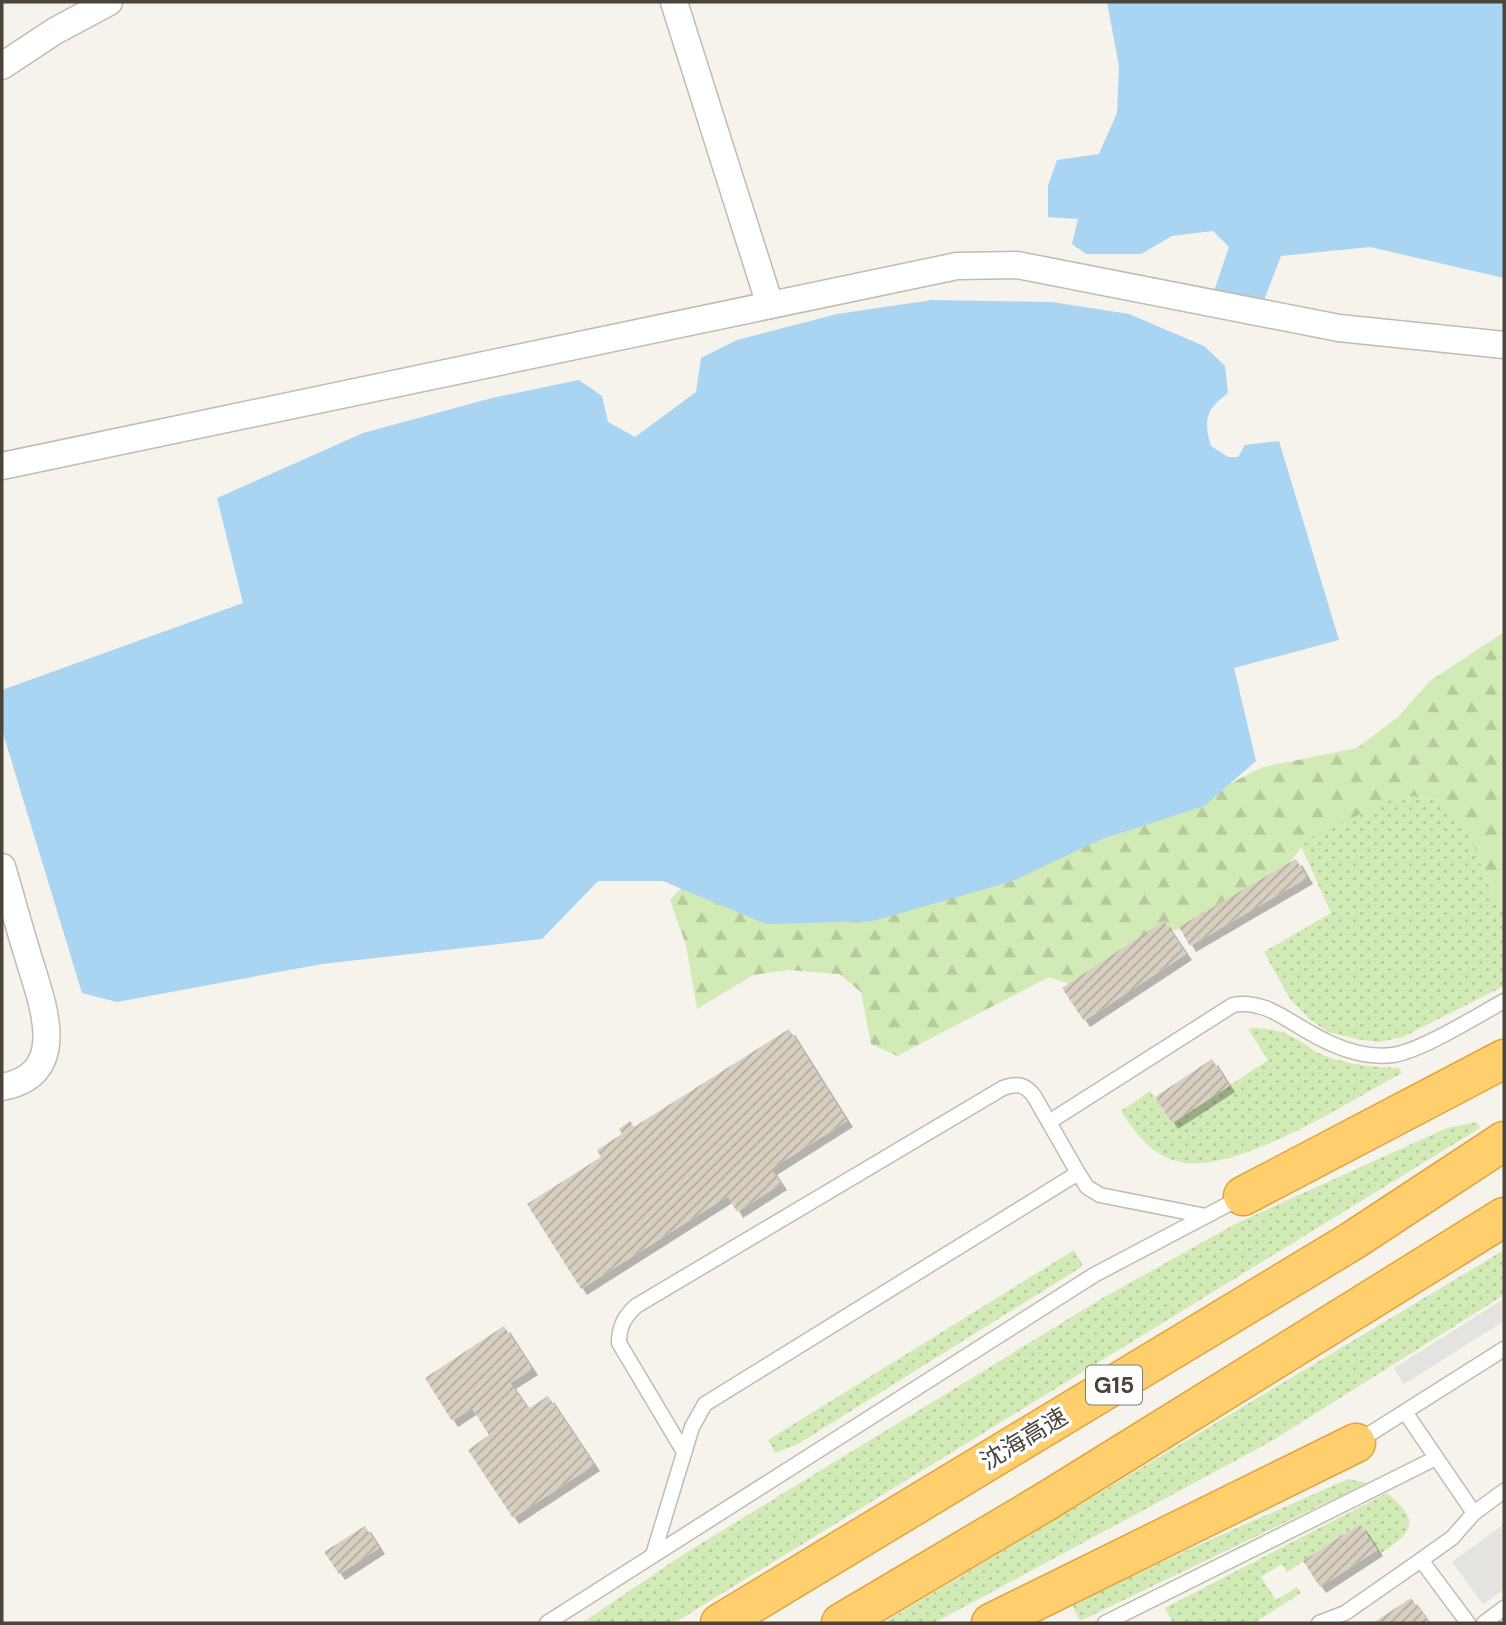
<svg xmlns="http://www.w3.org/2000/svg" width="1506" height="1625" font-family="'DM Sans','Noto Sans SC',sans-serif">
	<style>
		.grass { fill: url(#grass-dots) }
		.forest { fill: url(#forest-firs) }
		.parking { fill: #e5e3e0 }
		.water { fill: #a9d4f2 }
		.building { fill: url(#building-hatch); filter: url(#shadow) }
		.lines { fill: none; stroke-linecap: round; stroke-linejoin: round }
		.service-casing { stroke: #c2bbae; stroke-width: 17 }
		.minor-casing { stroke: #c2bbae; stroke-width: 29 }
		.motorway-casing { stroke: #e0a43c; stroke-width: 41 }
		.service { stroke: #fff; stroke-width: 14 }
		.minor { stroke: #fff; stroke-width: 26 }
		.motorway { stroke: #ffcf6e; stroke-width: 38 }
		.labels { text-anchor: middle; stroke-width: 7; stroke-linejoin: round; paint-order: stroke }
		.shield { fill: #fff; stroke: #817c74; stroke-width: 2 }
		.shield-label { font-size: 23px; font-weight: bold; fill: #4b4439 }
		.street-label { font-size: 24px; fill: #4b4439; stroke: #fff }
	</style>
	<defs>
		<pattern id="grass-dots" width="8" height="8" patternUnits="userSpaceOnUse" patternTransform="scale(1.75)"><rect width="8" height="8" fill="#d2eab5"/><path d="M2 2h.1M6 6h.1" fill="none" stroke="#b6ca9c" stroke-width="1.8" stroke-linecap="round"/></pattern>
		<pattern id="forest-firs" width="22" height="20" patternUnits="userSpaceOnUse" patternTransform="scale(1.75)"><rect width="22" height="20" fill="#d2eab5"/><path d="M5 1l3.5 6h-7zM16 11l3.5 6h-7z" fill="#b6ca9c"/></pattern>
		<pattern id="building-hatch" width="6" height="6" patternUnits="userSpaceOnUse" patternTransform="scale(1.75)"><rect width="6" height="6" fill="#d8cfc1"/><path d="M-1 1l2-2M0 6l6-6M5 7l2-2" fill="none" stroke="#b1aa9e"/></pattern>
		<filter id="shadow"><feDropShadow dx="6" dy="6" stdDeviation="0" flood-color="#0004"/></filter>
	</defs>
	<rect width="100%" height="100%" fill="#f6f3ec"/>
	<g class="grass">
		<path d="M1401 795 1441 800 1468 831 1494 899 1504 908V986L1403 1037 1379 1042 1356 1039 1328 1032 1309 1019 1290 999 1264 952 1331 913 1301 846 1308 838Z"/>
		<path d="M1253 1028C1268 1029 1282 1030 1295 1038 1305 1043 1313 1051 1323 1055 1348 1065 1373 1067 1399 1068L1402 1073C1351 1100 1237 1175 1180 1162 1152 1156 1136 1134 1121 1111L1150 1091 1173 1123 1268 1060 1248 1029Z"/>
		<path d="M1477 1122 1480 1128 674 1623H582L684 1554 1101 1299 1237 1223 1447 1128Z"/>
		<path d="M1074 1250 1083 1266 798 1444 775 1453 768 1440Z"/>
		<path d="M1504 1250V1295L1270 1442 934 1623H883Z"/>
		<path d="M1348 1479 1367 1483 1080 1621 1072 1604 1203 1543Z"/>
		<path d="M1387 1493C1422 1521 1413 1532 1380 1554L1360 1524 1287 1572 1282 1564 1261 1577 1276 1600 1297 1587 1301 1593 1254 1623 1212 1621 1173 1623 1165 1608Z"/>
	</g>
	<path class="forest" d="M1504 632V908L1494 899 1468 831 1441 800 1401 795 1309 838 1278 877 1191 926 1154 935 1081 988 1049 977 897 1056 871 1044 861 992 839 974 788 970 753 975 697 1009 686 945 670 900 703 864 1201 798 1263 767 1357 748 1398 717 1430 681Z"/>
	<g class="parking">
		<path d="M1504 1299V1321L1404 1384 1394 1368Z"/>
		<path d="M1504 1524V1589L1483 1604 1452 1562Z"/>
	</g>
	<g class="water">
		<path d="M1107 2H1504V278L1370 247 1281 256 1263 303 1214 291 1229 247 1213 231 1172 236 1141 254H1086L1072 244 1078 219 1048 217V186L1057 160 1099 154 1117 113 1119 66Z"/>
		<path d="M932 300 1052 302 1129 314 1204 346 1225 366 1228 393C1206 409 1203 420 1211 446L1228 457H1238L1245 445 1279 441 1339 640 1234 668 1256 761 1204 806 1102 839 1013 881 873 921 766 924 663 881H598L542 939 322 964 117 1002 82 993 2 730V690L243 603 217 498 363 433 492 398 579 380 602 396 608 422 635 437 696 392 701 358 737 340 837 314Z"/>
	</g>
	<g class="building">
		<path d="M1296 859 1307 878 1190 946 1179 927Z"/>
		<path d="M1164 921 1186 954 1084 1021 1062 988Z"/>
		<path d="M789 1029 847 1121 771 1169 781 1184 737 1212 728 1196 581 1289 527 1204 601 1157 597 1150 622 1134 619 1129 630 1121 634 1127Z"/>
		<path d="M1212 1059 1229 1086 1172 1123 1155 1097Z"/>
		<path d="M504 1326 532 1369 510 1383 528 1409 548 1396 594 1465 513 1518 468 1450 489 1435 472 1408 452 1421 425 1378Z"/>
		<path d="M1360 1524 1377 1550 1320 1587 1303 1561Z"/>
		<path d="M365 1526 379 1548 339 1574 324 1552Z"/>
		<path d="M1411 1598 1429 1623H1373Z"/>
	</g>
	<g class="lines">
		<g class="service-casing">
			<g id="service">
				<path d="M1049 1122 1233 1005C1261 999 1284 1018 1307 1031 1332 1046 1363 1059 1393 1055 1421 1051 1477 1016 1504 1001"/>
				<path d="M1405 1412 1474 1513 1504 1491"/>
				<path d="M1357 1442 1504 1349"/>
				<path d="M684 1452 619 1343C619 1327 624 1317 636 1306L1003 1088C1017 1083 1025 1084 1034 1096L1078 1173"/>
				<path d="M653 1555 692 1427 705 1404 1078 1173 1087 1187 1100 1195 1206 1216"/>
				<path d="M547 1623 1094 1275 1242 1197"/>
				<path d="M1105 1623 1436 1458"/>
				<path d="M1319 1623 1345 1613 1421 1560"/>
				<path d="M1468 1623 1421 1560 1452 1538 1474 1513"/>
				<path d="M1484 1623 1504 1608"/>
			</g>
		</g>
		<g class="minor-casing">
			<g id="minor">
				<path d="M674 2 770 305"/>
				<path d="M2 66 55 31 109 2"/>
				<path d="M2 466 957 266 1017 265 1339 328 1504 345"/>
				<path d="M2 867C11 897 19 927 28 956 42 1003 72 1074 2 1087"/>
			</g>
		</g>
		<g class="motorway-casing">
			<g id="motorway">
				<path d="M1243 1196 1504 1059"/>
				<path d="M720 1623 1352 1241 1504 1141"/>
				<path d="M841 1623 1045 1502 1504 1217"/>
				<path d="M991 1623 1356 1443"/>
			</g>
		</g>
		<use href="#service" class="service"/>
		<use href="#minor" class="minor"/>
		<use href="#motorway" class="motorway"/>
	</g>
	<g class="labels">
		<rect class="shield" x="1086" y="1365.5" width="56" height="39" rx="5"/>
		<g class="shield-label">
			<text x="1114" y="1393">G15</text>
		</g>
		<g class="street-label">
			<text transform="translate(1024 1439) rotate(-31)" y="8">沈海高速</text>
		</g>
	</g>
	<rect width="1506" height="1625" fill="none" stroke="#4b4439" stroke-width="7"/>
</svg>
